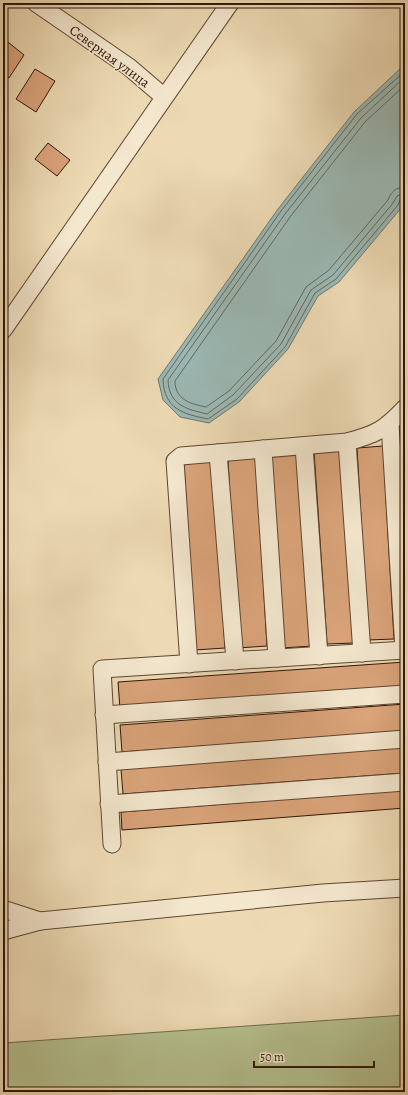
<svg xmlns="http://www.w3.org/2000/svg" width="408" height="1095" font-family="Alegreya,serif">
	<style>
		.green { fill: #b5c08f; stroke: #726a4b }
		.water { fill: #9bb9b5; stroke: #70776f }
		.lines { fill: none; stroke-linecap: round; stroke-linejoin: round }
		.shore { stroke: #66675e; stroke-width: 1 }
		.building { fill: #daa37a; stroke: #301507 }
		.minor-casing { stroke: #5f4632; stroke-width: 19 }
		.minor { stroke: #f3e7ce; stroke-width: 17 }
		.labels { text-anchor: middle; stroke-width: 3; stroke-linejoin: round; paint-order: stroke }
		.street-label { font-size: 14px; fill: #301507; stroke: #f3e7ce }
	</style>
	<rect width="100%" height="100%" fill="#eddab4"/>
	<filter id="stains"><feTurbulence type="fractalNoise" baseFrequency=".005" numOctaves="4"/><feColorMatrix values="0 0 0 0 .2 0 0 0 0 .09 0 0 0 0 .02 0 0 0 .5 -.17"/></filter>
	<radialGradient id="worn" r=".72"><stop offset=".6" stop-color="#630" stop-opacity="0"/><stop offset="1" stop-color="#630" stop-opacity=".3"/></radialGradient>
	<path class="green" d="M405 1015V1092H3V1043Z"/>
	<path class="water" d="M402 67 405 68V197L402 207 339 282 318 296 288 349 239 402 209 423 180 417 163 400 158 379 278 209 354 112Z"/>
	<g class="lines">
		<g class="shore">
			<path d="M405 71 357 114 281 211 163 379C164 409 183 414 208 419L237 399 285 347 315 293 336 279 398 205 400 200 405 198"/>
			<path d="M405 77 361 118 285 214 168 380C169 405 186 409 207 414L233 395 281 344 311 290 333 275 393 203 397 196 405 193"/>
			<path d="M405 85 365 122 290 217 175 381C175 400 191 404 206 407L229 391 276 341 306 287 329 270 388 200C391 192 396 187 405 187"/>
		</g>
	</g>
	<g class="building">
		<path d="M3 38 24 55 9 78 3 73Z"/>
		<path d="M35 69 55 81 36 112 16 99Z"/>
		<path d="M48 143 70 160 57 176 35 159Z"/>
		<path d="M405 430V531L399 431Z"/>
		<path d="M383 446 394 639 368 640 357 448Z"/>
		<path d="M341 449 354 643 327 644 314 451Z"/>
		<path d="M301 453 312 646 282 648 271 455Z"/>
		<path d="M256 457 267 646 238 648 228 459Z"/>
		<path d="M214 462 225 648 195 650 184 463Z"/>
		<path d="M405 662V688L120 709 118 682Z"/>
		<path d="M405 704V731L122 752 120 725Z"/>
		<path d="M405 747V773L123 794 121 769Z"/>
		<path d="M405 790V808L122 830 121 812Z"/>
	</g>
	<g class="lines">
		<g class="minor-casing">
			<g id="minor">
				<path d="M36 3 129 67 164 97"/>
				<path d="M3 330 230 3"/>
				<path d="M390 424 404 650"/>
				<path d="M347 442 362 653"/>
				<path d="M304 446 319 656"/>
				<path d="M263 449 277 658"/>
				<path d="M218 453 235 661"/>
				<path d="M189 664 175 461 181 456 347 442C377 434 384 430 405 408"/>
				<path d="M104 715 405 694"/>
				<path d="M107 762 405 739"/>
				<path d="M109 804 405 782"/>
				<path d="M112 844 102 669 405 650"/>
				<path d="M3 909 40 921 323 893 405 888"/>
				<path d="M3 931 40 921"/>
			</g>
		</g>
		<use href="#minor" class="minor"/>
	</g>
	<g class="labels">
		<g class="street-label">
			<text transform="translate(110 56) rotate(36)" y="5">Северная улица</text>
		</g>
	</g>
	<rect width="408" height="1095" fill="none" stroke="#eddab4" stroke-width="16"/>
	<rect x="4" y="4" width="400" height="1087" fill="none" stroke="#301507" stroke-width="2"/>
	<rect x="8" y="8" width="392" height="1079" fill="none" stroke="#301507"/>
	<path d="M254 1061v6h120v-6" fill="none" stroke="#301507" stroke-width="2"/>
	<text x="260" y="1061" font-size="12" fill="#301507" stroke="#f3e7ce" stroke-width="3" paint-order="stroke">50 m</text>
	<rect width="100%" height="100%" filter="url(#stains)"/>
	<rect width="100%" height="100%" fill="url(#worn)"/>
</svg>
